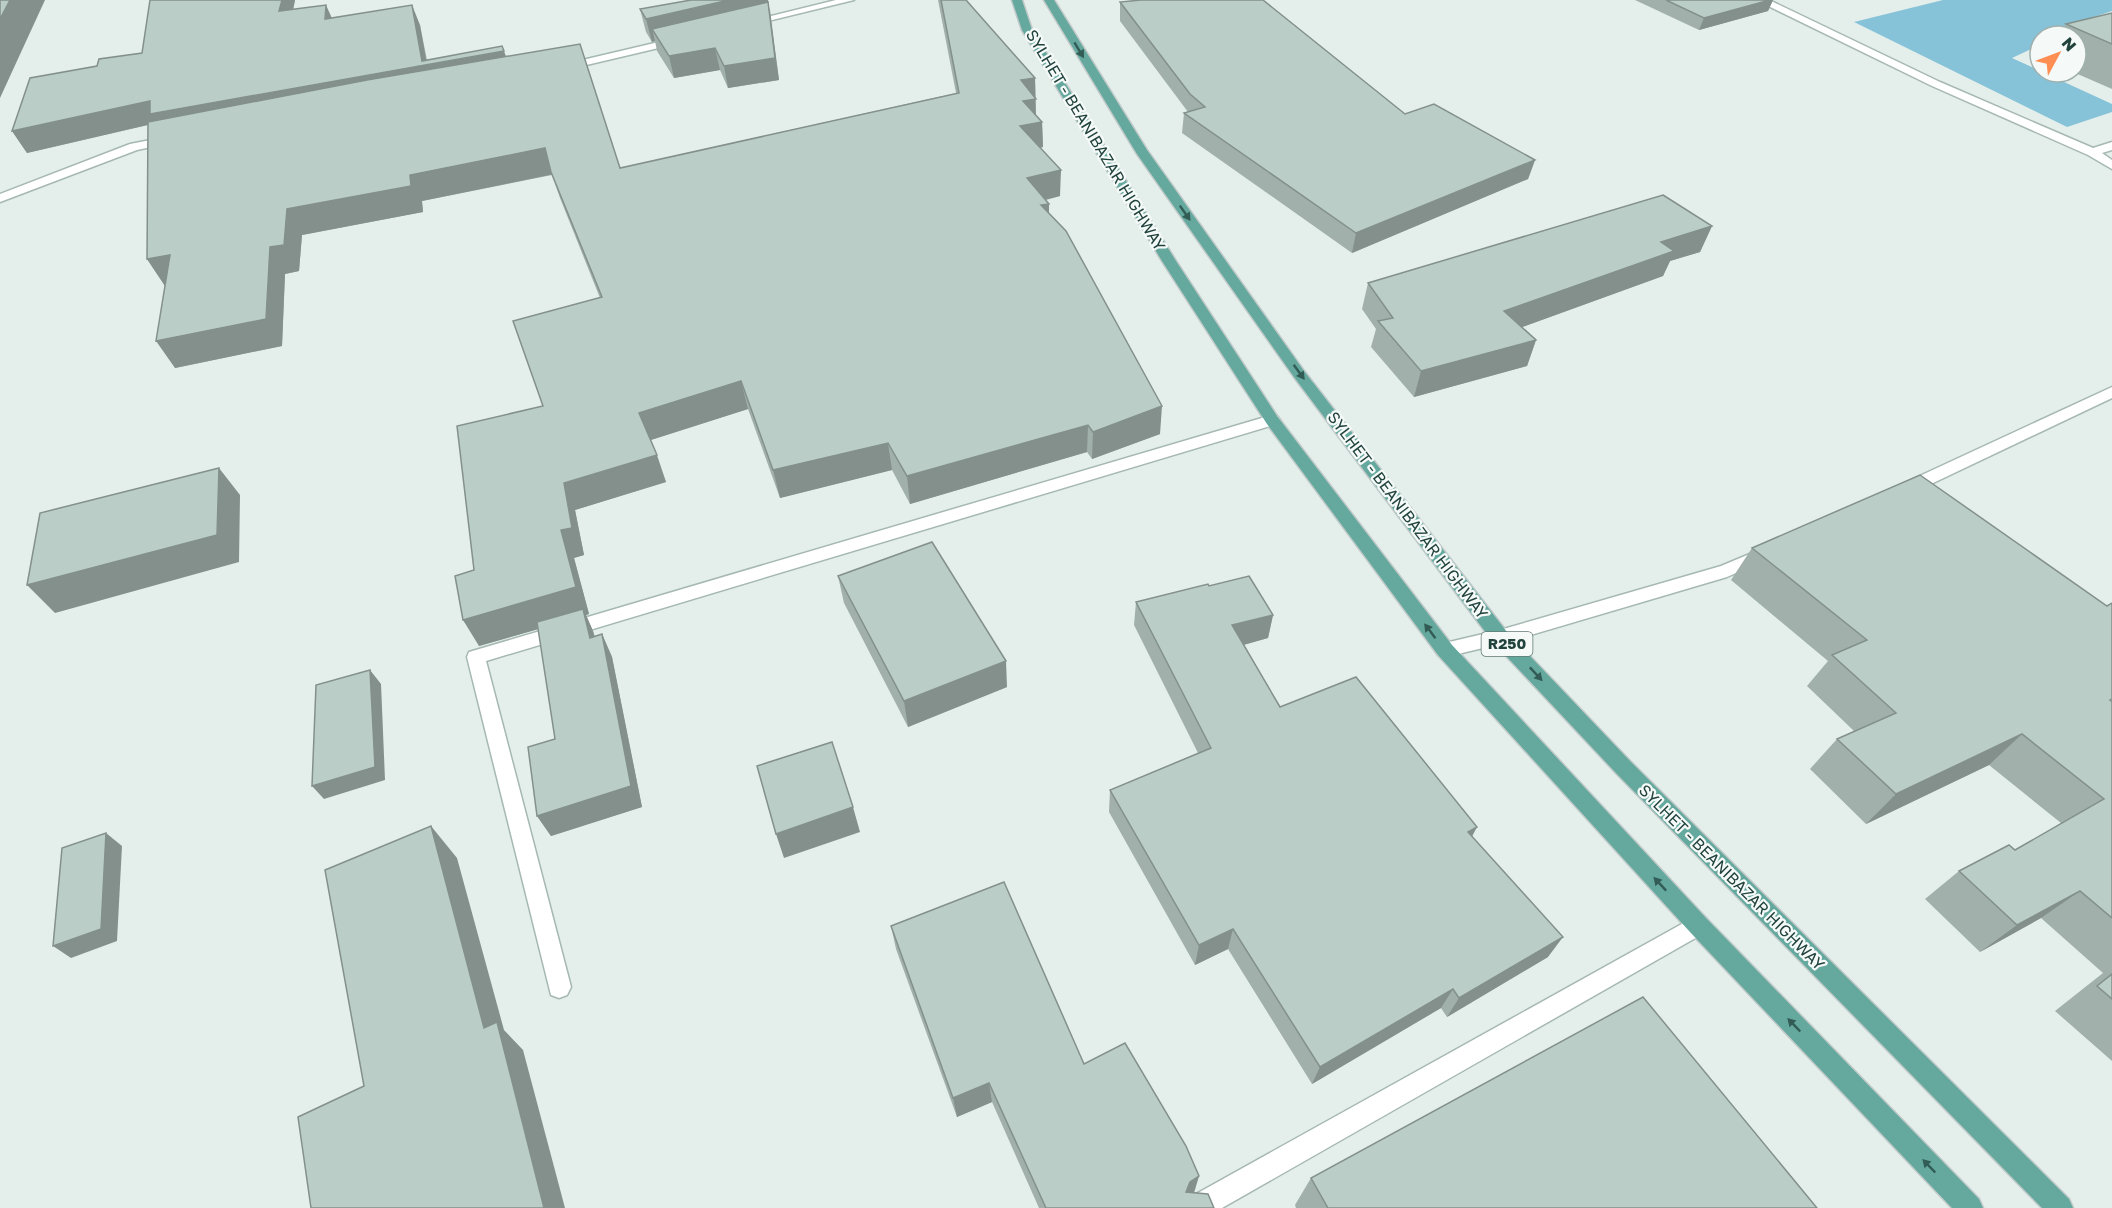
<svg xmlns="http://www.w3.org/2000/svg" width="2112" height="1208" font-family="'Golos Text',sans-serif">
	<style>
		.water { fill: #87c3d8 }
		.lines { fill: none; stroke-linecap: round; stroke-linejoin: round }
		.minor-casing { stroke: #a6b8b3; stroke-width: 3 }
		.major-casing { stroke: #c1cac9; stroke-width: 3 }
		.minor { fill: #fff; fill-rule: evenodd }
		.major { fill: #64a89e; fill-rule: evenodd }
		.wall { fill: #a1b0ab }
		.shaded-wall { fill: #83908b }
		.building { fill: #bbcdc7; stroke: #83908b; stroke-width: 1.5 }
		.oneway { fill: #325c55 }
		.labels { text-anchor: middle; stroke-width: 4.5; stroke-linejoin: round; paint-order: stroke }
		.shield { fill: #f5faf8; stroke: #617975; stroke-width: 1.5 }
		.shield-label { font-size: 15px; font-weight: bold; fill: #21423d }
		.street-label { font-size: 16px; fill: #21423d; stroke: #f5faf8 }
	</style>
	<rect width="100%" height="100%" fill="#e4efeb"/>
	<path class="water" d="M1943 0H2112V11L2082 21 2076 36H2040V45L2012 58 2112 104V112L2067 127 1854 22Z"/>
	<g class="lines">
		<g class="minor-casing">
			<g id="minor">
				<path d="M836 0H854L748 26 743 23Z"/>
				<path d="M1756 0H1769L1940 82 2093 148 2112 142V150L2102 153 2112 160V169L2088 155 1932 86Z"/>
				<path d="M680 37 685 40 684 42 561 71 556 68 557 66Z"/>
				<path d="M171 136 177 140 175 142 137 150 0 202V194L130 144Z"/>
				<path d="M2112 387V398L1910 494H1898L1896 490 1898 486Z"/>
				<path d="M1272 415 1277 416 1280 420 1277 424 486 661 571 987 567 995 559 998 551 995 467 657 469 652Z"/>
				<path d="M1764 548 1770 550 1773 554 1770 558 1727 577 1500 644 1445 657 1438 655 1436 650 1438 645 1445 643 1500 630 1721 566Z"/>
				<path d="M1698 915 1706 918 1709 925 1706 932 1222 1208H1183L1187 1199Z"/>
			</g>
		</g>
		<g class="major-casing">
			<g id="major">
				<path d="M1012 0H1022L1032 30 1176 261 1277 416 1452 645 1706 918 1979 1199 1983 1208H1952L1690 932 1438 655 1267 424 1162 261 1022 30Z"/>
				<path d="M1044 0H1054L1147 150 1304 371 1507 632 1630 761 2069 1199 2073 1208H2042L1616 773 1493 642 1294 377 1137 154Z"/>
			</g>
		</g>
		<use href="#minor" class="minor"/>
		<use href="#major" class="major"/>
	</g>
	<g class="wall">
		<path d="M150 0H295L293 9 332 18 420 25 427 60 506 57 620 168 956 93 938 0H966L1035 78 1036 115 1042 122 1043 147 1040 148 1060 196 1046 200 1049 214 1160 434 1092 459 1087 452 910 504 892 470 780 498 748 409 650 440 666 482 575 510 584 555 574 558 589 614 586 615 593 631 595 637 602 634 612 657 642 807 551 836 537 816 555 739 538 629 479 646 474 570 543 406 600 298 560 198 552 175 422 201 423 212 302 235 299 271 285 274 282 346 175 368 165 286 147 259 148 125 27 153 12 131 142 53Z"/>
		<path d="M1635 0H1773L1768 11 1699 30Z"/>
		<path d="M1264 1 1405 114 1535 160 1528 179 1352 253 1182 133 1184 113 1188 112 1120 21V2Z"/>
		<path d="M640 9H770L779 80 728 88 720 70 674 78 657 51 655 41 652 42 646 32Z"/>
		<path d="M2112 13V89L2073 72H2076V36H2058L2066 24Z"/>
		<path d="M1712 226 1700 252 1670 261 1663 276 1522 327 1536 340 1527 366 1414 397 1371 347 1376 329 1362 309 1368 283Z"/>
		<path d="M1752 548 2107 606 2112 603V1061L2055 1011 2103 973 2041 918 1980 952 1925 899 1959 871 2015 850 2061 823 1989 765 1866 824 1810 769 1837 739 1854 731 1807 686 1828 661 1731 580Z"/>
		<path d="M838 576 1007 687 908 727 844 603Z"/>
		<path d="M1209 586 1273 615 1268 638 1244 645 1280 707 1472 836 1548 957 1447 1017 1441 1008 1312 1084 1228 949 1195 965 1109 812 1110 790 1198 753 1134 625 1136 602Z"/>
		<path d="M891 926 1084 1064 1199 1176 1193 1193 1214 1208H1039L992 1102 957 1117 896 949Z"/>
		<path d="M1311 1178 1817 1208H1296L1295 1205Z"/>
	</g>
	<g class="shaded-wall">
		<path d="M10 0H45L0 98V19Z"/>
		<path d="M282 0H295L289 31 279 11Z"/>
		<path d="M729 0H768L779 80 728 88 724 66 769 14 652 29 655 41 652 42 646 19Z"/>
		<path d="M1770 0H1773L1768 11 1699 30 1704 18Z"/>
		<path d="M326 5 335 25 325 19Z"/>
		<path d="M412 5 420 25 427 65 504 51 511 71 156 123 27 153 12 131 150 101 422 61Z"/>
		<path d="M715 48 720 70 674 78 669 56Z"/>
		<path d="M1035 78 1036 123 1042 122 1043 147 1021 152V80Z"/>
		<path d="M545 148 554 174 422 201 423 212 302 235 299 271 285 274 282 346 175 368 156 341 270 247 287 209 410 175Z"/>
		<path d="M1535 160 1528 179 1352 253 1356 233Z"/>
		<path d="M1061 170 1060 196 1028 204 1027 178Z"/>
		<path d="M1049 204V230L1041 205Z"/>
		<path d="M1712 226 1700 252 1670 261 1663 276 1495 337 1504 311 1661 242Z"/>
		<path d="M170 255 165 286 147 259Z"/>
		<path d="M1536 340 1527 366 1414 397 1421 371Z"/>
		<path d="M741 381 748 409 648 441 639 413Z"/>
		<path d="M1162 406 1160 434 1092 459 1093 432Z"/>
		<path d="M1088 425 1087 452 910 504 907 476Z"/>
		<path d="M888 443 892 470 780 498 773 470Z"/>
		<path d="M657 455 666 482 575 510 584 555 574 558 589 614 586 615 593 631 601 660 590 638 584 616 479 646 463 620 561 530 564 483Z"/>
		<path d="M219 468 240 495 239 562 55 613 27 585Z"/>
		<path d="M1273 615 1268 638 1228 649 1232 625Z"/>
		<path d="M602 634 612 657 642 807 551 836 537 816Z"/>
		<path d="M1006 661 1007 687 908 727 904 701Z"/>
		<path d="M370 670 381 684 385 780 324 799 312 786Z"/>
		<path d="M2022 734 1989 765 1866 824 1896 794Z"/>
		<path d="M853 807 860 832 784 858 776 834Z"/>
		<path d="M431 826 457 858 504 1030 523 1050 565 1208H544L484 1028Z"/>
		<path d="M1477 827 1466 848 1468 832Z"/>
		<path d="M106 833 122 846 117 941 71 958 53 946Z"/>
		<path d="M2080 891 2041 918 1980 952 2017 925Z"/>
		<path d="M1233 929 1228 949 1195 965 1199 945Z"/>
		<path d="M1563 937 1548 957 1447 1017 1459 998Z"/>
		<path d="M1453 989 1441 1008 1312 1084 1320 1067Z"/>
		<path d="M989 1083 992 1102 957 1117 953 1098Z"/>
		<path d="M1199 1176 1194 1193 1185 1198 1186 1192 1190 1182Z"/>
	</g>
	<g class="building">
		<path d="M0 0H10L0 19Z"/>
		<path d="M150 0H282L279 11 326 5 325 19 412 5 422 61 502 46 504 51 150 114V101L12 131 30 78 97 66 99 59 142 53Z"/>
		<path d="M691 0H729L646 19 640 9Z"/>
		<path d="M941 0H966L1035 78 1021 80 1036 99 1023 101 1042 122 1020 126 1061 170 1027 178 1049 204 1041 205 1066 231 1162 406 1093 432 1088 425 907 476 888 443 773 470 741 381 639 413 657 455 564 483 572 528 561 530 576 587 463 620 455 576 474 570 457 426 543 406 513 321 602 297 551 172 545 148 410 175 411 186 287 209 284 245 270 247 266 319 156 341 170 255 147 259 148 122 367 80 580 44 620 168 959 93Z"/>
		<path d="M1141 0H1263L1405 114 1434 104 1535 160 1356 233 1184 113 1205 107 1190 94 1120 2Z"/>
		<path d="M1666 0H1770L1704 18Z"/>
		<path d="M768 2 775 58 724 66 715 48 669 56 652 29Z"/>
		<path d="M2112 13V44L2066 24Z"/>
		<path d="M1663 195 1712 226 1661 242 1674 251 1504 311 1536 340 1421 371 1378 321 1393 318 1368 283Z"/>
		<path d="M219 468 217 535 27 585 40 513Z"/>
		<path d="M1920 475 2107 606 2112 603V699L2110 700 2112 702V918L2080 891 2017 925 1959 871 2009 845 2015 850 2104 799 2022 734 1896 794 1837 739 1896 713 1832 655 1867 640 1752 548Z"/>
		<path d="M932 542 1006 661 904 701 838 576Z"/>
		<path d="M1249 576 1273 615 1232 625 1280 707 1356 677 1477 827 1468 832 1563 937 1459 998 1453 989 1320 1067 1233 929 1199 945 1110 790 1211 748 1136 602 1208 584 1209 586Z"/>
		<path d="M583 609 590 638 602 634 631 786 537 816 528 747 555 739 537 622Z"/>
		<path d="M370 670 375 767 312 786 316 685Z"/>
		<path d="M832 742 853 807 776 834 757 766Z"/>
		<path d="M431 826 484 1028 497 1022 544 1208H311L298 1117 364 1086 325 870Z"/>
		<path d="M106 833 101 929 53 946 62 848Z"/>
		<path d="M1004 882 1084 1064 1125 1043 1186 1146 1199 1176 1190 1182 1186 1192 1208 1194 1214 1208H1046L989 1083 953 1098 891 926Z"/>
		<path d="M2112 974V999L2097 986Z"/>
		<path d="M1643 997 1817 1208H1328L1311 1178Z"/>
	</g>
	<defs><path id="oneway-solid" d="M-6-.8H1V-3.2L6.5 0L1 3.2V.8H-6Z" transform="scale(1.5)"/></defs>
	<g class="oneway">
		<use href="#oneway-solid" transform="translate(1079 50) rotate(59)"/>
		<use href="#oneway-solid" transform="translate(1185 213) rotate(55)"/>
		<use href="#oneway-solid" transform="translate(1299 372) rotate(54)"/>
		<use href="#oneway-solid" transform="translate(1430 631) rotate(-127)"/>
		<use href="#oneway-solid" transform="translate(1536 674) rotate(47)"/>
		<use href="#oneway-solid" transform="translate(1660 884) rotate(-133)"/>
		<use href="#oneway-solid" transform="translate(1794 1025) rotate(-134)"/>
		<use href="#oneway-solid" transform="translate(1929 1166) rotate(-134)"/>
	</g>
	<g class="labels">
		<rect class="shield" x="1481.5" y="632" width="51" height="24" rx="4.5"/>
		<g class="shield-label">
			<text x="1507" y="649">R250</text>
		</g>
		<g class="street-label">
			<text transform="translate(1096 140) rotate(59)" y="6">SYLHET - BEANIBAZAR HIGHWAY</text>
			<text transform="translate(1408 515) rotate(53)" y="6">SYLHET - BEANIBAZAR HIGHWAY</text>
			<text transform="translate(1732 877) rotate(45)" y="6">SYLHET - BEANIBAZAR HIGHWAY</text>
		</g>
	</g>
	<g transform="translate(2058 54) rotate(49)"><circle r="28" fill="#f5faf8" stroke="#a0b0ad" stroke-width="1.5"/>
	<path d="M0-4.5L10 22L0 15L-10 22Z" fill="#fe8e53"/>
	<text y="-9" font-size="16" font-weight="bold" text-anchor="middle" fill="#21423d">N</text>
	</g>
</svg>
